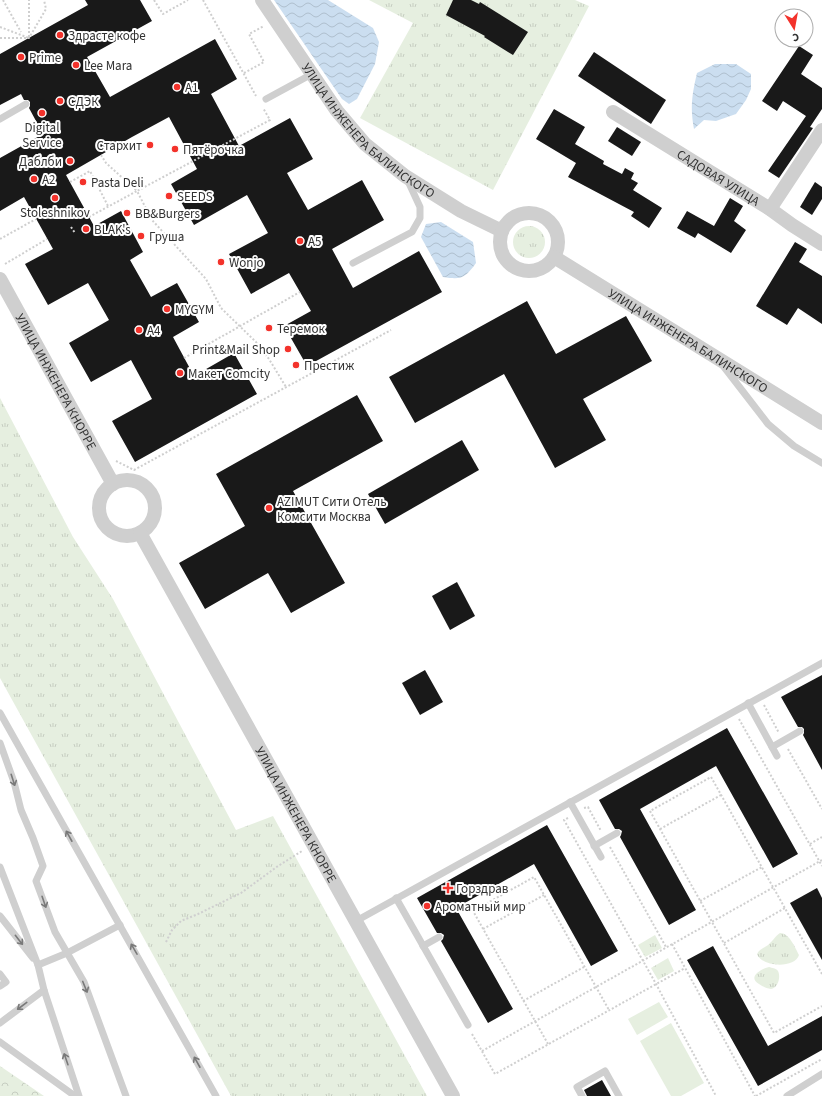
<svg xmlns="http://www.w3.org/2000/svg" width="822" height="1096" font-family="'Source Sans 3',sans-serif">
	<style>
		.grass { fill: url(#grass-tufts) }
		.forest { fill: url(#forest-crowns) }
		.garden { fill: #e6efe0 }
		.water { fill: url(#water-waves) }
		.building { fill: #191919 }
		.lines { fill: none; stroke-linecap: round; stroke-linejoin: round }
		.path { stroke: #cfcfcf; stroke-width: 2; stroke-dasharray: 2 2; stroke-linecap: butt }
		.lane { stroke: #cfcfcf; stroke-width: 7 }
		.street { stroke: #cfcfcf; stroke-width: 14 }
		.oneway { stroke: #797979 }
		.poi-dot { fill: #f3322b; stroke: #fff; stroke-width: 1.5 }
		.labels { text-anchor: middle; stroke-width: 4; stroke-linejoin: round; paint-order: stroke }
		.poi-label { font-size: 13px; fill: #323232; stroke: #fff; text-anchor: start }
		.street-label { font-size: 13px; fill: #323232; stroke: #fff }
	</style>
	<defs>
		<pattern id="grass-tufts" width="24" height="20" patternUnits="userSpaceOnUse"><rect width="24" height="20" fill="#e6efe0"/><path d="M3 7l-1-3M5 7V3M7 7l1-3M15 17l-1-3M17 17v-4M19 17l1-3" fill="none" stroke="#c6cdc1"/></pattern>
		<pattern id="forest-crowns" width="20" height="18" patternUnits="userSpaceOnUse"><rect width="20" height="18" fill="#e6efe0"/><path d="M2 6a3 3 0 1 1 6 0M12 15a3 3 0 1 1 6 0" fill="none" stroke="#c6cdc1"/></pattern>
		<pattern id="water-waves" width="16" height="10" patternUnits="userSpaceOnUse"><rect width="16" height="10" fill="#cbdef0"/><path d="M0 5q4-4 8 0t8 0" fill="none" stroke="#afbfce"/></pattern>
	</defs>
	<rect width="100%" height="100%" fill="#fff"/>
	<g class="grass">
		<path d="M369 0H575L589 6 493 190 360 118 413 23Z"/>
		<circle cx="529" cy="242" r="16"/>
		<path d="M0 398 73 537 113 599 236 830 273 816 427 1096H231L0 678Z"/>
		<path d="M780 933C789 933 795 947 799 955 795 969 761 967 757 954 760 948 766 948 770 943 774 940 775 936 780 933Z"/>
		<path d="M655 935 662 948 645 957 638 945Z"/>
		<path d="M668 958 674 971 658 980 651 968Z"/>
		<path d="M769 967C772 968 776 968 778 971 781 977 778 988 771 989 767 989 762 986 759 984 747 977 761 969 769 967Z"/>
	</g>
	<path class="forest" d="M0 1066 44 1096H0Z"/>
	<g class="garden">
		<path d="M659 1002 668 1017 637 1035 628 1019Z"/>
		<path d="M671 1023 704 1083 681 1096H671L640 1041Z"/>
	</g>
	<g class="water">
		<path d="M274 0H328L373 28 379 42 375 64 357 99 349 104 342 99Z"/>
		<path d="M715 64H736L751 74V89L746 100 736 114 716 121 704 120 694 129C690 106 692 95 697 73Z"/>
		<path d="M441 222 473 242 476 263C465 278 462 280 443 277L421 237 426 224Z"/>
	</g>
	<g class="building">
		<path d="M85 0H140L152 21 87 57 110 97 215 39 237 79 211 94 239 146 290 118 313 159 287 173 308 210 362 180 384 220 332 249 353 288 419 251 442 292 307 366 284 326 311 311 289 273 251 294 229 254 268 233 247 195 194 225 171 184 197 169 169 117 132 137 66 175 94 226 121 211 143 252 130 260 151 297 177 283 199 322 173 337 194 376 234 353 257 394 135 462 112 421 152 399 131 360 91 382 69 343 109 320 88 283 48 305 25 264 53 249 24 197 0 211V158L43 134 29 108 30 106V102L28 100H24L21 94 0 105V54L88 5Z"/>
		<path d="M453 0H471L479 4 480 2 528 32 513 55 484 37 485 36 446 15Z"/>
		<path d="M799 46 813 55 801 74 822 88V109L810 127 813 128 779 178 768 171 806 116 783 101 777 111 762 101Z"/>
		<path d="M594 52 666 100 651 124 578 76Z"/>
		<path d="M554 109 585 127 575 144 604 161 603 164 622 174 625 168 634 173 631 179 638 183 633 190 662 208 649 228 631 216 634 212 568 177 576 163 536 139Z"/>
		<path d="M617 127 641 142 632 156 608 141Z"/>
		<path d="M815 182 822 187V199L812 215 800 207Z"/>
		<path d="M730 198 743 206 734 221 746 230 731 253 698 233 695 238 677 228 687 211 714 226Z"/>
		<path d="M795 242 807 249 799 262 822 276V324L798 308 787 325 756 306Z"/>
		<path d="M527 301 556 354 626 316 652 361 583 399 606 440 555 468 504 374 415 423 389 377Z"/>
		<path d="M357 395 383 441 293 491 345 583 291 613 268 573 205 609 179 563 245 526 216 474Z"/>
		<path d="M462 440 479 470 385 524 368 494Z"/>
		<path d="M457 582 475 616 450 630 432 596Z"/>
		<path d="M425 670 443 702 420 715 402 683Z"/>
		<path d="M822 675V770L803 735 804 733V729L802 727H798L781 697Z"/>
		<path d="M727 728 798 854 773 868 716 766 640 809 696 910 669 925 620 837 621 835 622 831 619 829H615L599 800Z"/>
		<path d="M547 825 618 951 591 966 534 864 456 908 513 1009 488 1023 441 941 443 939 444 935 441 933H437L417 898Z"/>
		<path d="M817 888 822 898V960L790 903Z"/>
		<path d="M713 946 768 1046 822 1016V1050L758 1086 687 960Z"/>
		<path d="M602 1080 611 1096H587L584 1090Z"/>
	</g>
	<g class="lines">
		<g class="path">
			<path d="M3 0 21 32"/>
			<path d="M154 0 163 14 188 0"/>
			<path d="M203 0 256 96"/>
			<path d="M0 27 29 38V0"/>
			<path d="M0 38H29L46 9 44 0"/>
			<path d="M244 73 264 62 249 34 264 26"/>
			<path d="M101 155 106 163 137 191 270 120 263 108"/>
			<path d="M70 182 90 171 108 206"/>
			<path d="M89 217 137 191 152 220 206 279 221 308 256 342 269 359 286 387"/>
			<path d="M71 227 75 233"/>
			<path d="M0 239 36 219"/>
			<path d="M5 264 47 239"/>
			<path d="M184 358 300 292"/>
			<path d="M116 461 134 470 391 330"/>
			<path d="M764 705 779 733"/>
			<path d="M739 719 822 866"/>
			<path d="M788 749 822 809"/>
			<path d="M584 808 588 807 601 831"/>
			<path d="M568 818 564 820 656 984 716 1096"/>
			<path d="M660 829 721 795"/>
			<path d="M810 844 822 837"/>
			<path d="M610 847 666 947"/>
			<path d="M700 901 762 867"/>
			<path d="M483 929 544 895"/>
			<path d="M166 942 172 930 181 921 198 914 241 893 278 866 302 851"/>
			<path d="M724 943 785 908"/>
			<path d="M672 944 755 1096"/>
			<path d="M822 974 711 777 650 811 774 1033 822 1006"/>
			<path d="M523 1001 584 967"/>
			<path d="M472 1034 495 1074 685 968"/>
			<path d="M548 1044 473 911 534 877 609 1010"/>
			<path d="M482 1051 822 860"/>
			<path d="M756 1096 822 1059"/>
		</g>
		<g class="lane">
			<path d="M266 99 312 74"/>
			<path d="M0 119 26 104"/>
			<path d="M353 263 412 232 420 218V207L408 181"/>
			<path d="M724 367 768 424 794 446 822 463"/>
			<path d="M748 703 777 756"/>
			<path d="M0 713 216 1096"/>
			<path d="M0 743 14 782 21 810 33 838 43 866 36 881 55 932 84 982 126 1096"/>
			<path d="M772 747 800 731"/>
			<path d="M570 802 601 857"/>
			<path d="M594 846 617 833"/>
			<path d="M0 867 38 965"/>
			<path d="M396 898 468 1025"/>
			<path d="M0 916 33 958"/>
			<path d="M356 921 822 663"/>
			<path d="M423 946 439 937"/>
			<path d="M0 974 6 982 0 986"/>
			<path d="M0 1023 44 990"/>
			<path d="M0 1042 75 1096"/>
			<path d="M79 1096 44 990 38 965 67 953 120 925"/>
			<path d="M582 1096 577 1087 605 1071 619 1096"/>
			<path d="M787 1096 822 1074"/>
		</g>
		<g class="street">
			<path id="s1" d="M262 0 337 111 365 144 405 176 461 211 502 231"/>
			<path id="s2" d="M613 112 770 209 792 225 822 244"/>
			<path d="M770 209 822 130"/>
			<circle cx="529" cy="242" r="29"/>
			<path id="s3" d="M554 257 822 423"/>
			<path id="s4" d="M0 279 113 484"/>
			<circle cx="127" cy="508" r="28"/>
			<path id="s5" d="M140 533 453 1096"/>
		</g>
	</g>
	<defs><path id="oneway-shaft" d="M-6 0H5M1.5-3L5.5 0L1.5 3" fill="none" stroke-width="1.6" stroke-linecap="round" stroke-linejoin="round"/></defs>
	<g class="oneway">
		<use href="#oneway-shaft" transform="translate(13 780) rotate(72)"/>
		<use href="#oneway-shaft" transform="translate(69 836) rotate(-119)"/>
		<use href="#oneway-shaft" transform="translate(44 902) rotate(71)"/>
		<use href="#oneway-shaft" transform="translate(19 940) rotate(52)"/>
		<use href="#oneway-shaft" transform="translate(134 949) rotate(-120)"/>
		<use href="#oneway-shaft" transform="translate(85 987) rotate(68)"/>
		<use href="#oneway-shaft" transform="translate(22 1006) rotate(143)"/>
		<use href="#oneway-shaft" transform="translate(66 1059) rotate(-109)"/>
		<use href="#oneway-shaft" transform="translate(197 1062) rotate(-119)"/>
	</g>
	<g class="poi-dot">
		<circle cx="60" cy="35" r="4"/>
		<circle cx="21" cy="57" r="4"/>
		<circle cx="76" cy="65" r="4"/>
		<circle cx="177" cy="87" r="4"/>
		<circle cx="60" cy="101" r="4"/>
		<circle cx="42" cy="113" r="4"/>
		<circle cx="150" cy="145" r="4"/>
		<circle cx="175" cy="149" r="4"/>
		<circle cx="70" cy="161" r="4"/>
		<circle cx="34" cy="179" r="4"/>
		<circle cx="83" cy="182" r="4"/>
		<circle cx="169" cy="196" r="4"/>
		<circle cx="55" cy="198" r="4"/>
		<circle cx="127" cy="213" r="4"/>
		<circle cx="86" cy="229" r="4"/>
		<circle cx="141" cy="236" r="4"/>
		<circle cx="300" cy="241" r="4"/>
		<circle cx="221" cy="262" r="4"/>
		<circle cx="167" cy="309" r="4"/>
		<circle cx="269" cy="328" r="4"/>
		<circle cx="139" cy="330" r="4"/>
		<circle cx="288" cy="349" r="4"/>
		<circle cx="296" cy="365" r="4"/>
		<circle cx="180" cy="373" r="4"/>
		<circle cx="269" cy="508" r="4"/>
		<path d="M446 882h4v4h4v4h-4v4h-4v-4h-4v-4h4z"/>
		<circle cx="427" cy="906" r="4"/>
	</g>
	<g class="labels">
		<g class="poi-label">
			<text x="68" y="40">Здрасте кофе</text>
			<text x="29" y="62">Prime</text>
			<text x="84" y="70">Lee Mara</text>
			<text x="185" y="92">А1</text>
			<text x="68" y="106">СДЭК</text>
			<text x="42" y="132" text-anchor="middle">Digital<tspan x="42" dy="15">Service</tspan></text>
			<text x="142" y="150" text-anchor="end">Стархит</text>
			<text x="183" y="154">Пятёрочка</text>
			<text x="62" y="166" text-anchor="end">Даблби</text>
			<text x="42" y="184">А2</text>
			<text x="91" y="187">Pasta Deli</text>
			<text x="177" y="201">SEEDS</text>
			<text x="55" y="217" text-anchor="middle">Stoleshnikov</text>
			<text x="135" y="218">BB&amp;Burgers</text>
			<text x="94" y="234">BLAK's</text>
			<text x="149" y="241">Груша</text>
			<text x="308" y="246">А5</text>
			<text x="229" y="267">Wonjo</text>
			<text x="175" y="314">MYGYM</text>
			<text x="277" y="333">Теремок</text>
			<text x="147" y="335">А4</text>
			<text x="280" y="354" text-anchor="end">Print&amp;Mail Shop</text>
			<text x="304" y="370">Престиж</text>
			<text x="188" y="378">Макет Comcity</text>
			<text x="277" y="506">AZIMUT Сити Отель<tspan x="277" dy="15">Комсити Москва</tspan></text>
			<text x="456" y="893">Горздрав</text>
			<text x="435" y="911">Ароматный мир</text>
		</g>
		<g class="street-label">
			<text dy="5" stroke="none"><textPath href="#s1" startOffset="170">УЛИЦА ИНЖЕНЕРА БАЛИНСКОГО</textPath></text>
			<text dy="5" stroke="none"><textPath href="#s2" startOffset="124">САДОВАЯ УЛИЦА</textPath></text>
			<text dy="5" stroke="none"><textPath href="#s3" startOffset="158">УЛИЦА ИНЖЕНЕРА БАЛИНСКОГО</textPath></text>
			<text dy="5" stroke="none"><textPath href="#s4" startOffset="117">УЛИЦА ИНЖЕНЕРА КНОРРЕ</textPath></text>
			<text dy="5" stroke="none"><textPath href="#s5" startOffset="322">УЛИЦА ИНЖЕНЕРА КНОРРЕ</textPath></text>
		</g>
	</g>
	<g transform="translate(794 28) rotate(169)"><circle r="19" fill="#ffffff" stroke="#adadad"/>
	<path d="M0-3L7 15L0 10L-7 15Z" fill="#f3322b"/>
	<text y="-6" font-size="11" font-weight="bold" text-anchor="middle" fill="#323232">С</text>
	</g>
</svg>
